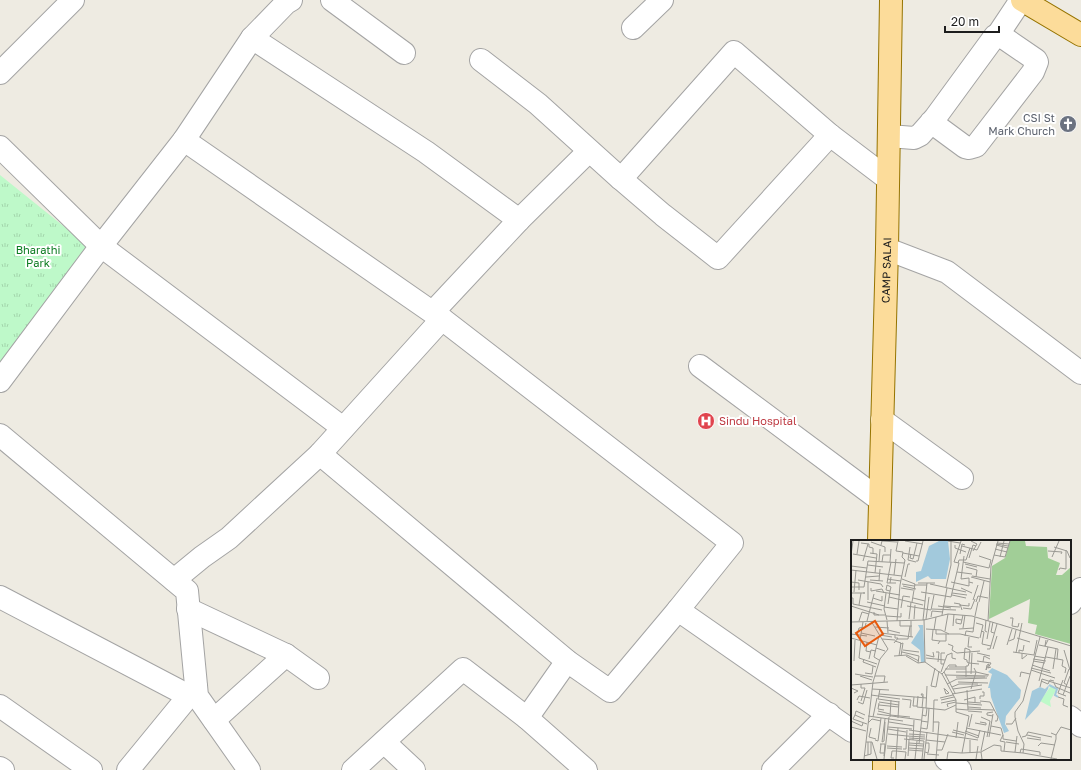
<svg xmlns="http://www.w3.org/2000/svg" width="1081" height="770" font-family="'Golos Text',sans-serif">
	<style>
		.park { fill: url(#park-tufts) }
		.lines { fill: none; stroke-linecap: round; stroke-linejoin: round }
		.minor-casing { stroke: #a4a4a4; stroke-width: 24 }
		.major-casing { stroke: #967400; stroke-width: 24 }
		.minor { stroke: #fff; stroke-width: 22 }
		.major { stroke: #fcdc9a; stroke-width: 22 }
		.labels { text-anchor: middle; stroke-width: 4; stroke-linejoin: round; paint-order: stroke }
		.worship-label { font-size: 11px; fill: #5b616d; stroke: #fff; text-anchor: end }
		.park-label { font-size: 11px; fill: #0b7b20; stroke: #fff }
		.street-label { font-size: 11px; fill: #1d1d1d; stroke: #fff }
		.health-label { font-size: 11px; fill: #be3a42; stroke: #fff; text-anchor: start }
		.inset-river { fill: none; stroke: #a2c9dc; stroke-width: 2 }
		.inset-road { fill: none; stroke: #9a9993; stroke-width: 1 }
		.view { fill: #e8590c; fill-opacity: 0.15; stroke: #e8590c; stroke-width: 2 }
		.inset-edge { fill: none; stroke: #1d1d1d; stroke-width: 2 }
	</style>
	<defs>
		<pattern id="park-tufts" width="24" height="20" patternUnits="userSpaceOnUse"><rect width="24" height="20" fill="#bef9c9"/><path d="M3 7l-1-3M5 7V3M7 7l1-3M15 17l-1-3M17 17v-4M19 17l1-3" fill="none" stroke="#a3d5ac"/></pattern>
	</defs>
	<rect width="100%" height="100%" fill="#eeebe2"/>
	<path class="park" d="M0 175 92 249 0 372Z"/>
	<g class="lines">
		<g class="minor-casing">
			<g id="minor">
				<path d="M332 0 404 53"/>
				<path d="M633 28 662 0"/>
				<path d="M997 36 1021 0"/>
				<path d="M252 38 426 152 519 220"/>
				<path d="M481 60 538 104 621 179 663 215 718 258 830 135"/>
				<path d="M0 73 73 0"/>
				<path d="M889 136 914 138 920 135 935 118 995 36H1001L1036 60 1037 62 1033 72 976 146 969 148 965 147 931 122"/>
				<path d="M184 140 442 319 732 543 678 610"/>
				<path d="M0 147 101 246 343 428"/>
				<path d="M621 179 734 52 830 135 888 179"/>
				<path d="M887 249 947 272 1081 373"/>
				<path d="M433 312 519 220 589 151"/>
				<path d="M700 366 880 500"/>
				<path d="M0 381 101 246 184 140 252 38 286 3 291 0"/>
				<path d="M882 420 962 478"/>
				<path d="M0 435 187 591 197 696 249 770"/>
				<path d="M320 454 567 661 610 691 678 610 852 731"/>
				<path d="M174 580 202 557 229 538 320 454 442 319"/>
				<path d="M0 597 189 696"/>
				<path d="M1070 603 1081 589"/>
				<path d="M188 609 286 655 318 678"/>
				<path d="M0 706 91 770"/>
				<path d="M1070 717 1081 726"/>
				<path d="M527 718 567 661"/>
				<path d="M214 720 286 655"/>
				<path d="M384 742 414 770"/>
				<path d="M946 759 960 770"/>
				<path d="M0 768 3 770"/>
				<path d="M128 770 196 687"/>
				<path d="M353 770 463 669 527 718 586 770"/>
				<path d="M773 770 829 714"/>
			</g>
		</g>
		<g class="major-casing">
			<g id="major">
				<path d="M1022 0 1081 35"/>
				<path id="s1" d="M879 541 887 249 891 0"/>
				<path d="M884 759V770"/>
			</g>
		</g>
		<use href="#minor" class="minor"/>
		<use href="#major" class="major"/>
	</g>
	<defs>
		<g id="church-disc" transform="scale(0.9)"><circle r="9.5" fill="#6b7280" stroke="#fff"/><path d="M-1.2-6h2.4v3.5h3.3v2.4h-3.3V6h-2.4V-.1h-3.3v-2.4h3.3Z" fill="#fff"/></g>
		<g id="hospital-disc" transform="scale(0.9)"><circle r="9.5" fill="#e0444e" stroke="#fff"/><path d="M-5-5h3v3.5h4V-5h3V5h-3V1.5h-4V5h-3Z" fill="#fff"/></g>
	</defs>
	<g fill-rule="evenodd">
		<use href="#church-disc" x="1068" y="124"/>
		<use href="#hospital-disc" x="706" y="421"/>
	</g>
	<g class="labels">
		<g class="worship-label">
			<text x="1055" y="122">CSI St<tspan x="1055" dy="13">Mark Church</tspan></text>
		</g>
		<g class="park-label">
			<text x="38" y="254">Bharathi<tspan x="38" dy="13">Park</tspan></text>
		</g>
		<g class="street-label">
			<text dy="4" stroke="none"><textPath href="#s1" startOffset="271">CAMP SALAI</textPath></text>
		</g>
		<g class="health-label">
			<text x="719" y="425">Sindu Hospital</text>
		</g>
	</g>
	<g transform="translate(851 540)">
		<rect width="220" height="220" fill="#eeebe2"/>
		<path d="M159 1H174L175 6 196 7 197 18 209 23 205 35H211L220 27V104L184 94 186 85 177 83 179 59 138 79 141 26 154 18Z" fill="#a1ce97"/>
		<path d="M200 146 205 150 199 161 200 167 189 161Z" fill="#bef9c9"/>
		<path d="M88 1H97L99 19 95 39H80L77 36 65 42V32L70 31 78 6ZM67 85H72L74 122H70L69 110 60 103 69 89ZM141 128 156 135 170 150 169 158 155 176 154 184 158 191 153 193 140 157 139 148H137L141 134 137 132ZM198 145 197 149 187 166 174 180 181 151 189 147 194 149Z" fill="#a2c9dc"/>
		<path class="inset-river" d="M198 145 206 149 204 155 207 157"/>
		<path class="inset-road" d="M54 1 72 4M97 1 109 3M120 1 126 4 122 11M20 2 34 7V12M10 3 18 4V7L22 8V14M146 3 158 4M145 4 157 6M30 5 31 1 46 2M104 5V8L115 12M145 5 157 8M111 6 126 10 130 2M59 7 57 20 65 22M203 7 216 11 219 18M144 9 156 12M197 11 211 12 210 14M19 13 26 14 24 33M52 13 68 16M2 14 25 18M6 14 8 1M60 14 59 18 62 19 66 3M109 14 111 4 114 5M0 15 2 1M143 15 154 17 159 1M113 16 110 39 118 38V42L122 43M149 17 153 1M201 17 208 1M118 18 122 5 125 6M12 21 17 4M28 21 29 9M65 21H67L72 1M31 22 32 15H39M39 22 40 9M112 22 138 28 140 20 128 16M107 23 108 20H115L119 8M114 24 126 27M17 25 32 27M0 26 16 28M115 27 126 30 125 37M0 30 51 36M208 30 209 28 215 29V10M106 32 121 34M43 35 45 19M121 36 139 39M15 37 28 36M40 37 39 43H45M54 37 57 24H59M120 37 139 42M36 39 50 41M51 39 64 44 61 62M7 40 30 44 32 47M19 40 32 41M28 41 29 29M0 42 8 43V50M100 42 118 46V42M39 43H36L40 22M67 43H84M51 44 63 46M79 44 115 52M63 45H76M52 46 65 49M0 47H13L17 21 53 23M95 47 100 25V1M20 48V51L31 49 33 53M50 48 62 50M110 48 121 53M25 51 49 55M3 52 5 30M70 52 100 57 108 23 103 22 110 1M0 53H14H12M35 53 33 69 36 80M101 53 116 55M101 55 115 58M38 57 72 65M0 58H2V64L31 70M22 58 31 61V56M62 58 74 61M17 60V42M122 60 127 45M16 62 34 66M125 62 127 56 137 58M128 62 133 41M103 63 109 64 111 70M37 64 39 51 35 50 36 45 40 47 39 51M8 65 10 53M108 65 118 66V63M0 66 28 75M56 66 80 70 83 55M87 66 100 68M92 66 109 67M33 67 47 69M50 68 52 56 59 57M112 68 120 69 124 59M81 69 105 70M23 72V75H34M91 75 96 48M35 76 50 77V73M124 76 127 62M80 77 81 71 92 72M159 78H162L161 86 167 87 168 83M58 79 60 62M63 79 64 65M73 79 74 122 91 134 105 160V172L118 176 111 213 130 212 131 219M75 79 78 57M49 80V86H61M72 80 76 43M111 80 105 79V83L110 84 112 75M135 80 134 91 136 92M8 81 11 72 18 74M16 81 23 54M36 81 37 93M46 81 49 45 54 20 51 17 52 12 45 11 47 1M60 81V97M137 81 140 26 147 1M0 82 73 80 97 74 121 76 220 106M142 82 140 92 143 93M125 83 132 85 129 98M102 86 103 74M24 87 38 88M112 88 114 75M75 89 90 90 98 94M108 89 123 88M37 90 49 93M82 90 81 100 89 101M83 90 85 77M85 90V94H109L128 98M94 91 97 74M130 91 133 92 131 104 140 106M122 92 124 77M10 93 24 96M30 93 62 97M0 94 16 96M6 95 8 88 14 87 15 83M29 95 41 97M28 96 25 108 34 111M114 96 115 91 122 92M118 97 117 107H121M189 97 172 161 164 172V177L167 191 173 204 172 213 206 219M0 98 26 105M166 98 179 102M31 99 44 100M46 99H57L59 86M136 99 139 82M9 100 12 82M10 100 8 118 26 124M195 100 194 106 197 100M44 101 50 103 48 116M158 101 163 99 165 90M16 102 15 111 20 112M43 103 47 98H44V95M49 104 52 103 50 116M87 104 89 101H95V94M97 104 102 106 101 110 106 113 129 111M156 105 161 89M188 105 207 109 206 119M25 108 23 117 28 120M136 109H139L146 84M142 109 146 96M52 110 68 112M213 110 219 130M51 112 68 116 67 123M85 112H88L87 122M162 112 183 115M126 113 139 116M165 113 171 83M168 113V110L172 111 173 105M171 113V119L176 115M75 115 83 117 82 112M96 115 101 113V118L105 119M183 115 186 100M43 116 56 115 68 121M55 116 67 123 74 122M183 116 195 118M195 117 212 120 211 126 215 128 214 133M75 118 94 120M13 119 12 122 25 127M18 119 20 110 25 111M182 119 195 121M3 121 4 100M126 121 140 123 137 128 140 127M182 121 194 123M132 122 133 116 139 119M93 124H90V113H94M136 125 138 124 135 130 136 125M181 125 199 131M98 127H115M84 128 80 146 85 147 88 131M180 128 200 133M94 129H115M202 129 205 109M180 130 204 138M90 132 96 115M93 132 98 125H105V127M105 132H125L123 128M14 133 21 134 22 126M4 134 22 137M91 134 93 132 104 153M120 134 121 113M94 135 137 136M9 136 21 140M24 136H34L33 142M105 137H134M115 137V126H117L118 123 119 110 114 108 113 119 116 120V122L118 123 128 124M169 137 170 132 179 134M212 140 207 153 215 156M188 141 197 107M190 141 197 144 199 140 203 141M107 142 137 143M203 143 205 147 219 153M96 144 106 139 136 138M0 145 37 142M216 145 213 143 218 129M101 147 108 144H127M189 147 191 139 220 148M0 148 7 151 3 153M93 148 95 154 98 153 94 149M21 149 38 150M29 149 27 159 48 162M102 149 131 145M120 149 125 132 138 135M116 150 117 170M28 154 76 158M101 154 131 149M20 155 49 159M212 155 219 136M67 156 66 167 94 170 105 165M63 157 62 166H66M207 157 213 159 212 165 217 167M89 158 102 155M51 159 60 160 59 168M129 159V156H133V152H131M6 160 8 156 19 158M90 160 103 157M113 160 124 157V162M10 161 14 148H10V144M129 161 139 162 147 177 146 181H144M7 162 12 164 16 150M28 162 48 165M117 162 130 163M28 163 27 169 33 170M90 163 105 160M105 163 131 165M28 165 48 167M97 167 96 164 105 162M117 167 130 168M71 168 72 158V154H70L72 157M75 168 76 146M105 169 117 170M117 169 143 170M27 171 39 174M117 171 131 172M26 174 70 180M4 175 2 179 16 184M39 175 59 177M71 175 75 176 76 168M17 176 52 181M142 176 136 175V173L142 172M22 177 26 158M39 177 40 160M130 177 139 181 136 197M47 178 48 161M13 179 4 175 5 171 14 175M0 181 11 186 12 183M70 181 77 182 78 168M34 182 33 201 31 202 34 179M38 182 63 186M82 182H88L85 219M17 183 21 179 30 181M124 183 135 185V183L129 182M155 184H161L165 178M140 186 150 188 152 195 149 201 154 202 153 211M0 187 15 191M37 187 61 189M118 187 121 174M20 188 18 197 25 199M70 188 76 189 77 182M115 188 150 195M37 189 55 192M58 190 127 200M102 190 114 193M114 191 128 196M82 192 83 160H87M101 192 113 195M114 193 127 198 129 190M37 194 56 196M58 194 74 195M152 195V199L165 201M176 195 190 198M205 195 210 187 220 190M56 196 74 197M138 197 142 174M171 197 175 196 177 192 201 197M58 198 74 199M105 198 107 182M176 198 190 200M53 199 73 201M24 200 27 201 30 178M62 200 63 180M75 200 94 202M15 202H21L26 219M155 202 168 204M58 203 72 204M29 204H34L33 216M30 204 29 213H33M68 204 72 168M58 205 72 206M36 206 51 207M187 206 190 203 204 205M36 208 51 209M58 208 72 209M52 209H55L56 190M58 210 72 211M86 210H91L97 194M45 211 55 212 54 219M130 211 134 191M74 212 77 213 78 208V203H75M130 212 143 205 150 206V211L172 213M164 212 166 196M119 213V200M169 213 170 209 189 212V215M76 214 88 215M17 215V202M13 216 20 214V202M57 216 58 200M43 218H40L41 211H45M13 219 22 142 29 119 37 109 20 81M33 219 38 177M45 219 47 188M64 219 66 201M71 219 73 201M73 219 76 192M96 219 97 212 111 213M125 219 127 206M200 219 205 199V195L200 193"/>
		<path class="view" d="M24 81 32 94 14 106 5 93Z"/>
		<rect width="220" height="220" class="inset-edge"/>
	</g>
	<path d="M945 26v6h54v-6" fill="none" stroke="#1d1d1d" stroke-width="2"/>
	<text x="951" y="26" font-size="12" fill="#1d1d1d" stroke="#ffffff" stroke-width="3" paint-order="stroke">20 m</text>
</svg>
